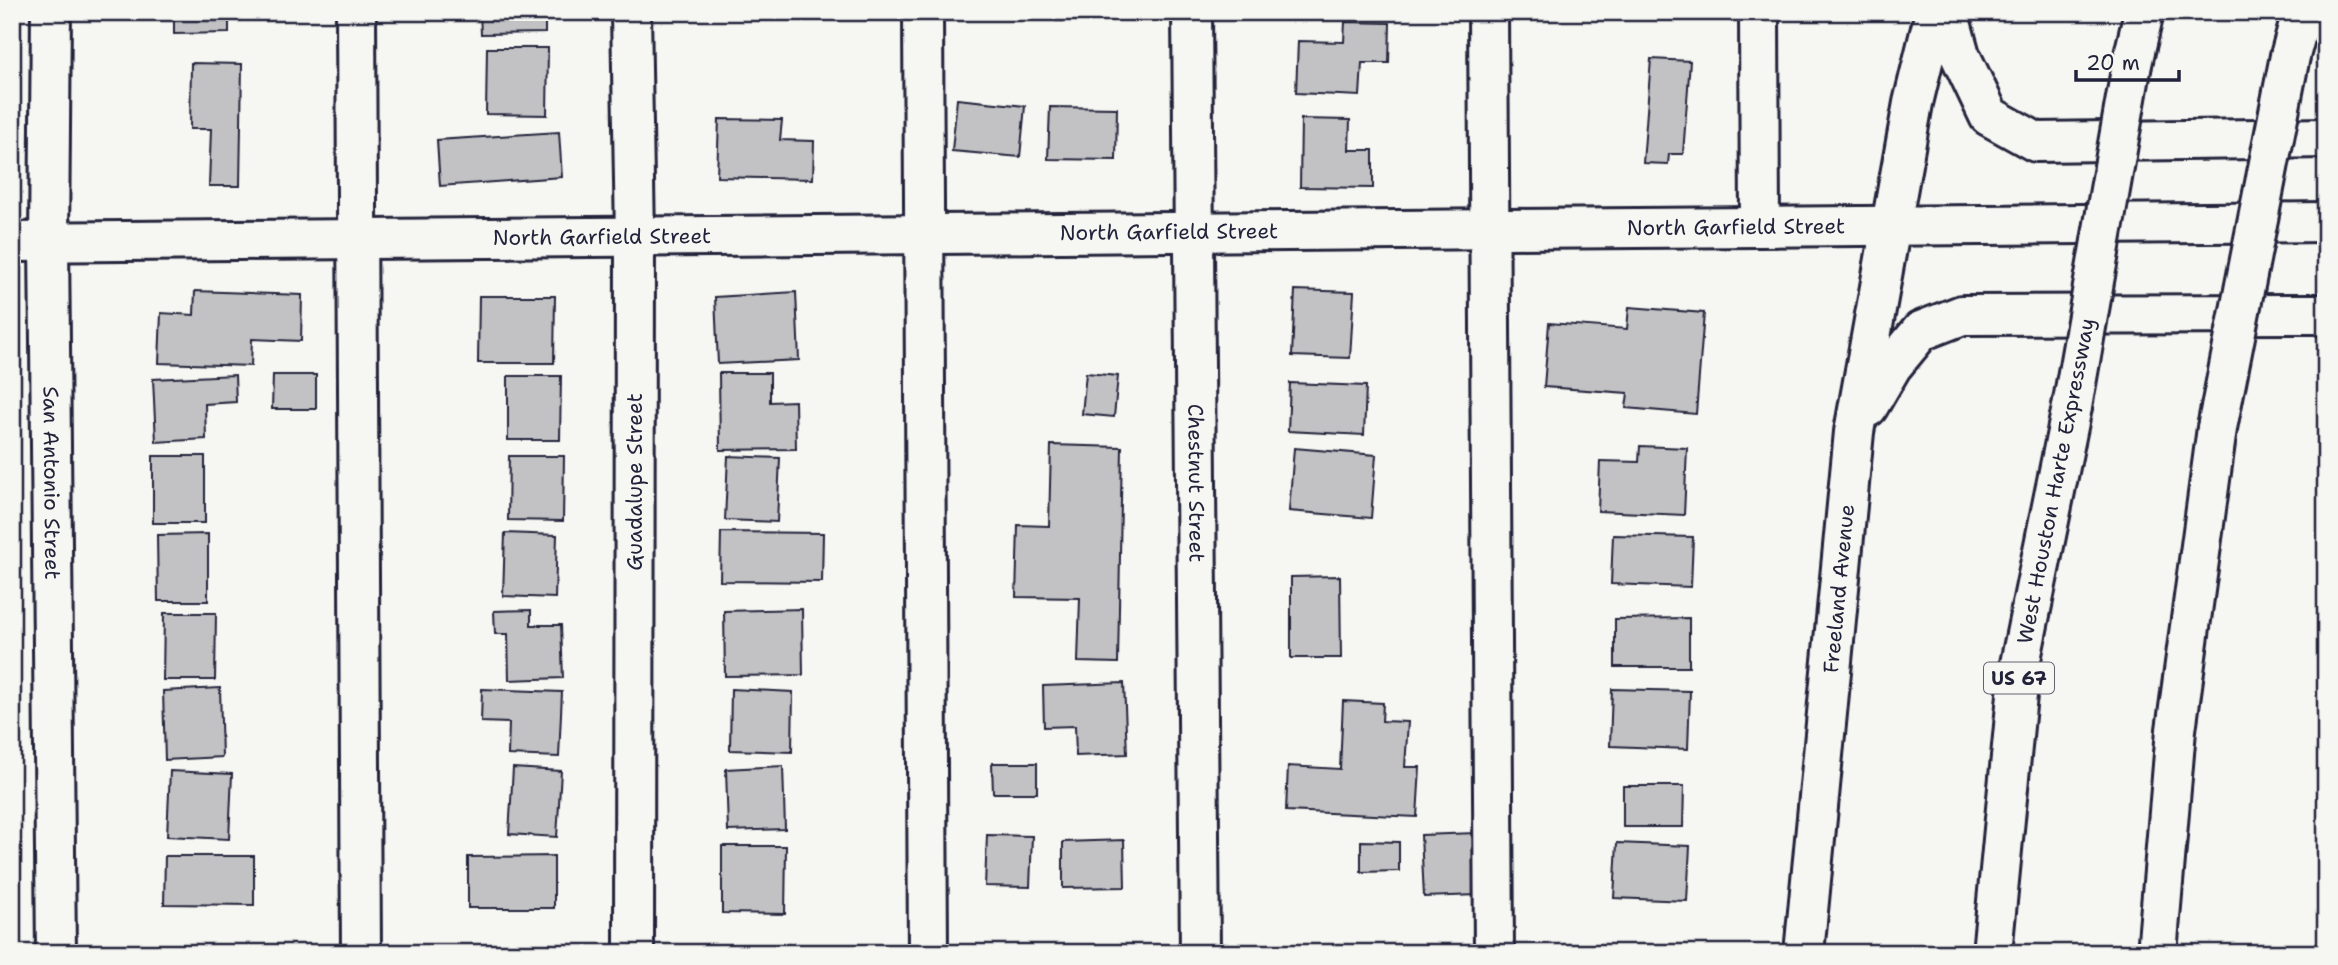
<svg xmlns="http://www.w3.org/2000/svg" width="2338" height="965" font-family="'Shantell Sans',sans-serif">
	<style>
		.building { fill: #c2c2c4; stroke: #22223b; stroke-width: 2 }
		.lines { fill: none; stroke-linecap: round; stroke-linejoin: round }
		.minor-casing { stroke: #22223b; stroke-width: 44 }
		.major-casing { stroke: #22223b; stroke-width: 44 }
		.highway-casing { stroke: #22223b; stroke-width: 44 }
		.minor { stroke: #f6f6f2; stroke-width: 38 }
		.major { stroke: #f6f6f2; stroke-width: 38 }
		.highway { stroke: #f6f6f2; stroke-width: 38 }
		.highway-bridge-casing { stroke: #22223b; stroke-width: 44; stroke-linecap: butt }
		.highway-bridge { stroke: #f6f6f2; stroke-width: 38 }
		.labels { text-anchor: middle; stroke-width: 6; stroke-linejoin: round; paint-order: stroke }
		.shield { fill: #f6f6f2; stroke: #626272; stroke-width: 2 }
		.shield-label { font-size: 19px; font-weight: bold; fill: #22223b }
		.street-label { font-size: 21px; fill: #22223b; stroke: #f6f6f2 }
	</style>
	<rect width="100%" height="100%" fill="#f6f6f2"/>
	<filter id="ink" filterUnits="userSpaceOnUse"><feTurbulence type="fractalNoise" baseFrequency=".0143" numOctaves="2"/><feDisplacementMap in="SourceGraphic" scale="14" xChannelSelector="R" yChannelSelector="G"/><feConvolveMatrix kernelMatrix="1 2 1 2 8 2 1 2 1" color-interpolation-filters="sRGB"/></filter>
	<g filter="url(#ink)">
		<g class="building">
			<path d="M174 12H229V33L174 34Z"/>
			<path d="M480 12H545V33L481 34Z"/>
			<rect x="1056" y="12" width="42" height="9"/>
			<path d="M1345 22 1390 23 1389 63H1362L1360 96 1296 93 1298 41 1344 42Z"/>
			<path d="M487 48H548L547 115 486 114Z"/>
			<path d="M1651 59 1690 61 1683 154H1669L1668 164 1643 163Z"/>
			<path d="M191 63 242 64 240 186H209L211 129H190Z"/>
			<path d="M957 99 1025 106 1020 157 952 151Z"/>
			<path d="M1050 107 1117 108 1116 160 1048 159Z"/>
			<path d="M719 119 782 120 780 140 814 141 813 179 717 177Z"/>
			<path d="M1301 119 1350 120 1349 150H1373V188L1300 187Z"/>
			<path d="M559 132 562 177 440 186 437 140Z"/>
			<path d="M1295 290 1354 292 1350 358 1292 356Z"/>
			<path d="M195 291 302 295 301 341 252 339 251 366 159 363 161 313 194 315Z"/>
			<path d="M796 292 799 360 718 364 715 297Z"/>
			<path d="M479 296H555L554 363H478Z"/>
			<path d="M1629 307 1704 313 1696 414 1626 408 1628 393 1544 387 1549 323 1627 329Z"/>
			<path d="M719 373H770V402L795 401 796 449 720 450Z"/>
			<path d="M1086 373 1118 376 1114 417 1082 414Z"/>
			<path d="M235 375 236 402 205 404 206 439 156 442 153 379Z"/>
			<path d="M273 375H316V409H272Z"/>
			<path d="M508 376H561L560 440H508Z"/>
			<path d="M1290 383 1366 386 1364 435 1288 431Z"/>
			<path d="M1051 445 1122 447 1118 663 1078 662 1080 598 1016 597 1018 525 1049 526Z"/>
			<path d="M1640 446 1687 448 1684 515 1598 511 1600 461 1639 462Z"/>
			<path d="M1294 448 1376 455 1371 518 1289 511Z"/>
			<rect x="153" y="456" width="52" height="67"/>
			<path d="M509 456H564L563 521 508 520Z"/>
			<path d="M728 456 780 458 777 522 725 520Z"/>
			<path d="M721 532 823 533 822 582 720 581Z"/>
			<path d="M505 533 557 535 555 598 503 596Z"/>
			<path d="M208 534V601H158L157 535Z"/>
			<path d="M1613 535 1693 537 1691 587 1611 584Z"/>
			<path d="M1340 576 1341 658H1291V577Z"/>
			<path d="M802 609 803 675 725 676 724 611Z"/>
			<path d="M531 610V625H561L563 678 509 680 508 634H495L494 611Z"/>
			<path d="M164 613H216L215 680H163Z"/>
			<path d="M1689 618V667H1615V619Z"/>
			<path d="M1124 683 1127 754 1076 756 1075 726 1044 727 1043 686Z"/>
			<path d="M220 688 222 757 165 760 163 691Z"/>
			<path d="M482 689 562 692 559 757 508 755 509 723 481 722Z"/>
			<path d="M731 689 793 692 792 752 730 750Z"/>
			<path d="M1612 689 1690 691 1688 749 1610 746Z"/>
			<path d="M1343 701 1383 703 1382 721 1408 722 1405 767H1420L1417 817 1286 811 1288 766 1340 769Z"/>
			<path d="M992 763H1037V793H993Z"/>
			<path d="M783 766 785 829 728 831 726 769Z"/>
			<path d="M513 768 561 771 557 837 509 834Z"/>
			<path d="M170 771 232 774 229 839 167 836Z"/>
			<path d="M1623 786H1684L1683 827H1623Z"/>
			<path d="M1476 833 1478 895 1424 897 1421 835Z"/>
			<path d="M987 835 1032 836 1030 887 985 886Z"/>
			<path d="M1124 840 1125 887 1063 888V842Z"/>
			<path d="M1361 841 1399 842V871L1361 872Z"/>
			<path d="M1617 843 1690 846 1687 901 1614 898Z"/>
			<path d="M722 846H786L785 914 722 913Z"/>
			<path d="M165 856H254V905L164 904Z"/>
			<path d="M554 856V908H468V857Z"/>
		</g>
		<g class="lines">
			<g class="minor-casing">
				<g id="minor">
					<path id="s1" d="M51 12 49 242 56 953"/>
					<path d="M356 12 361 953"/>
					<path d="M631 12 635 237 634 953"/>
					<path d="M923 12 928 953"/>
					<path id="s2" d="M1192 12 1200 953"/>
					<path d="M1488 12 1494 953"/>
					<path d="M1759 12 1760 227"/>
					<path id="s3" d="M12 242 2326 222"/>
				</g>
			</g>
			<g class="major-casing">
				<g id="major">
					<path d="M1948 12 1960 55 1989 116 2036 142 2326 138"/>
					<path d="M1868 407 1892 366 1921 331 1962 315 2319 314 2326 317"/>
					<path id="s4" d="M1804 953 1854 432 1913 103 1935 12"/>
				</g>
			</g>
			<g class="highway-casing">
				<g id="highway">
					<path d="M2290 56 2302 12"/>
					<path d="M2132 64 2144 12"/>
					<path d="M1992 953 2020 664 2072 407"/>
					<path d="M2157 953 2176 730 2217 428"/>
				</g>
			</g>
			<use href="#minor" class="minor"/>
			<use href="#major" class="major"/>
			<use href="#highway" class="highway"/>
			<g class="highway-bridge-casing">
				<g id="highway-bridge">
					<path d="M2072 407 2132 64"/>
					<path d="M2217 428 2290 56"/>
				</g>
			</g>
			<use href="#highway-bridge" class="highway-bridge"/>
		</g>
	</g>
	<g class="labels">
		<rect class="shield" x="1984" y="662.5" width="70" height="31" rx="5"/>
		<g class="shield-label">
			<text x="2019" y="685">US 67</text>
		</g>
		<g class="street-label">
			<text dy="7" stroke="none"><textPath href="#s3" startOffset="1724">North Garfield Street</textPath></text>
			<text dy="7" stroke="none"><textPath href="#s3" startOffset="1157">North Garfield Street</textPath></text>
			<text dy="7" stroke="none"><textPath href="#s3" startOffset="590">North Garfield Street</textPath></text>
			<text transform="translate(2056 481) rotate(-79)" y="7">West Houston Harte Expressway</text>
			<text transform="translate(635 482) rotate(-90)" y="7">Guadalupe Street</text>
			<text dy="7" stroke="none"><textPath href="#s1" startOffset="471">San Antonio Street</textPath></text>
			<text dy="7" stroke="none"><textPath href="#s2" startOffset="471">Chestnut Street</textPath></text>
			<text dy="7" stroke="none"><textPath href="#s4" startOffset="366">Freeland Avenue</textPath></text>
		</g>
	</g>
	<rect width="2338" height="965" fill="none" stroke="#f6f6f2" stroke-width="42"/>
	<rect x="21" y="21" width="2296" height="923" fill="none" stroke="#22223b" stroke-width="2.5" filter="url(#ink)"/>
	<path d="M2076 70v10h103v-10" fill="none" stroke="#22223b" stroke-width="3.5"/>
	<text x="2086" y="70" font-size="21" fill="#22223b" stroke="#f6f6f2" stroke-width="5" paint-order="stroke">20 m</text>
</svg>
